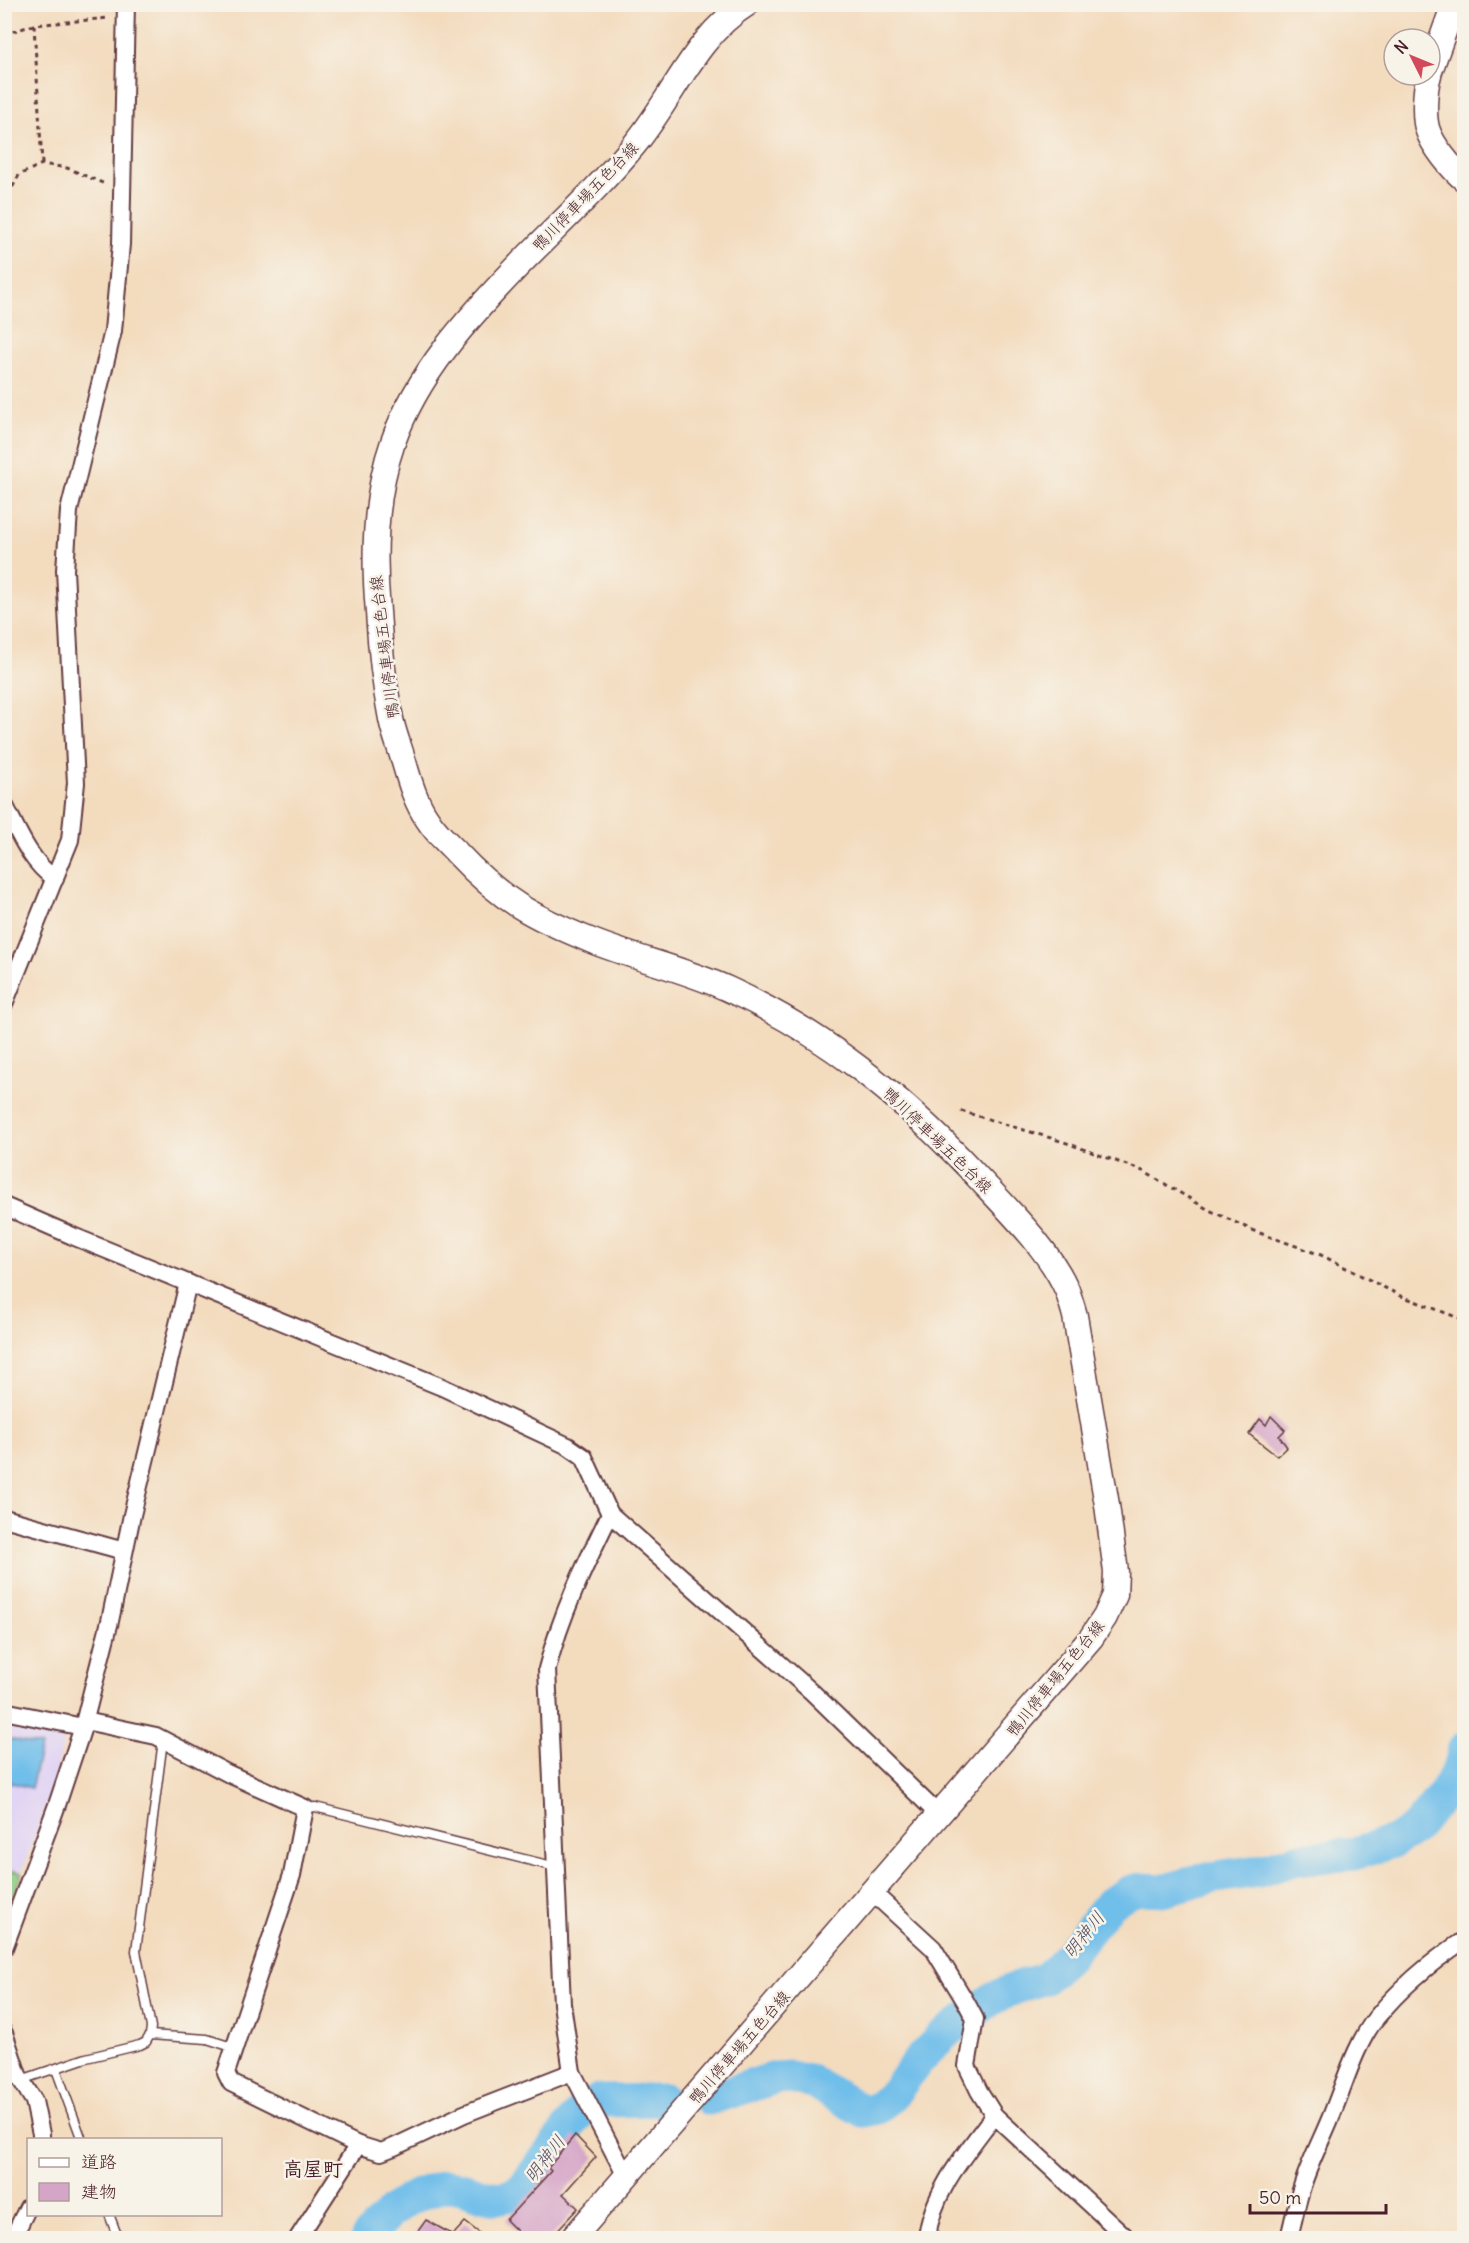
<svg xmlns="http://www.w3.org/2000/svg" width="1469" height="2243" font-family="Delius,'Klee One',sans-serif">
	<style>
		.built { fill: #e1d4f4 }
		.green { fill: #8dcd84; stroke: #6c7658; stroke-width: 1.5 }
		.water { fill: #6fbeea; stroke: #5c6e8a; stroke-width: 1.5 }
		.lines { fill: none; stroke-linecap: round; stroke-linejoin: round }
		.river { stroke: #6fbeea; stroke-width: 33 }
		.building { fill: #d5a5c8 }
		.service-casing { stroke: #633b41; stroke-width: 11 }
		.minor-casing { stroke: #633b41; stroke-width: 20 }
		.secondary-casing { stroke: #633b41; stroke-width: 27 }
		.path { stroke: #633b41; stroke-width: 3; stroke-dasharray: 4.5 4.5; stroke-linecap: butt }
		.service { stroke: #fff; stroke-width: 8 }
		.minor { stroke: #fff; stroke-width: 16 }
		.secondary { stroke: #fff; stroke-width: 24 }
		.labels { text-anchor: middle; stroke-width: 5; stroke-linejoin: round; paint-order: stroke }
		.street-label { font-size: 16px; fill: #4a1f2b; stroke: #f7f3e8 }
		.water-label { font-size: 18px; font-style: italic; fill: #554f64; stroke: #f7f3e8 }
		.quarter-label { font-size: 20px; font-weight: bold; fill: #4a1f2b; stroke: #f7f3e8 }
	</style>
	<rect width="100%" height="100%" fill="#f7f3e8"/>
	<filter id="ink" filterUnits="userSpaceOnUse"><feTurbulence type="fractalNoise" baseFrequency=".0167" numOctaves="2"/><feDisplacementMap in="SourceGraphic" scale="12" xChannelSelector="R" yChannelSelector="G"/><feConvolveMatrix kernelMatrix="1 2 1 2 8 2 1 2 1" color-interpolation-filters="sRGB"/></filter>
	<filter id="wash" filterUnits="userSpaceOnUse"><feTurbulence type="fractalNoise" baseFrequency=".008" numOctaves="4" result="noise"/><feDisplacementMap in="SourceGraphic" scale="24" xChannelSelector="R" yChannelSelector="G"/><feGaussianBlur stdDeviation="1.35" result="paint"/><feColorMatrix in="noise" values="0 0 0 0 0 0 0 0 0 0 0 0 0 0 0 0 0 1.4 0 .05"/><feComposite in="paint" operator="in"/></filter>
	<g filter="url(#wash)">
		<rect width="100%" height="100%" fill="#f3dbbe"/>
		<path class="built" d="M5 1722 65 1737 50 1796 5 1917Z"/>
		<path class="green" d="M5 1869 22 1873 5 1917 4 1869Z"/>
		<path class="water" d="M5 1738 41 1746 31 1788 5 1781Z"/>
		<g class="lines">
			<g class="river">
				<path d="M709 2099 775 2078 789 2077 813 2082 863 2111 878 2108 895 2092 918 2061 942 2036 992 1999 1020 1986 1044 1979 1065 1960 1110 1903 1129 1892 1140 1889 1166 1890 1209 1878 1259 1871 1297 1859 1354 1854 1393 1842 1415 1829 1443 1794 1460 1767 1464 1748"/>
				<path d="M367 2238C385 2217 401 2199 429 2191 434 2189 441 2186 446 2186 478 2186 490 2210 522 2189L582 2110 598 2101 664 2100"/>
			</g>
		</g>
		<g id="blocks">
			<g class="building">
				<path d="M1271 1416 1285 1430 1279 1436 1287 1447 1277 1456 1249 1434 1260 1419 1266 1425Z"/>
				<path d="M575 2135 596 2157 563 2194 578 2208 550 2238H524L506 2220 551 2171 548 2168Z"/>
				<path d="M426 2220 453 2235 465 2222 486 2238H413Z"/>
			</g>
		</g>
	</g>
	<g filter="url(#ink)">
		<use href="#blocks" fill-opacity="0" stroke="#633b41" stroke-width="1.5"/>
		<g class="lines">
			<g class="service-casing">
				<g id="service">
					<path d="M305 1808 315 1807 556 1867"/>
					<path d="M150 2035 207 2039 235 2048"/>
					<path d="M56 2069 82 2140"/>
					<path d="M4 2080 18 2075"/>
					<path d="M21 2080 86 2058 140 2045 146 2042 150 2035 151 2027 136 1951 163 1740"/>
					<path d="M109 2214 118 2238"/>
				</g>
			</g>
			<g class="minor-casing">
				<g id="minor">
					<path d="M4 804C18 831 30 862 55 879"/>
					<path d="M4 1004 70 840 76 783 65 570 69 511 113 331 121 244 126 4"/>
					<path d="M4 1206 75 1237 442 1387 568 1446 584 1457 610 1514C585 1565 561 1614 547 1669L562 2004 572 2072 627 2178"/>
					<path d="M610 1514 812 1692 939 1815"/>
					<path d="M4 1518 124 1551"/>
					<path d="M4 1711 83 1727"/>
					<path d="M85 1721 156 1736 229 1774 305 1808 292 1875 226 2073 231 2083 358 2145 298 2238"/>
					<path d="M872 1892 933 1948 967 2004 975 2019 967 2066 979 2091 994 2115 1127 2238"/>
					<path d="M4 1948 57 1805 83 1727 110 1621 132 1515 188 1283"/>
					<path d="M4 2033 18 2075 34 2101 41 2134V2140"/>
					<path d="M358 2145 381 2152 394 2147 464 2114 572 2072"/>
					<path d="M13 2238 28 2207"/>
					<path d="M927 2238C932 2191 967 2152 994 2115"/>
					<path d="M1289 2238C1293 2222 1296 2206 1301 2190 1309 2162 1324 2136 1334 2109 1346 2079 1356 2044 1376 2018 1401 1987 1431 1962 1464 1940"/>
				</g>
			</g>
			<g class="secondary-casing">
				<g id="secondary">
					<path d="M1430 71 1454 4"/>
					<path d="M1429 75C1425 88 1423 118 1428 131 1433 146 1452 169 1464 179"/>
					<path d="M573 2238 1091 1638 1105 1617 1115 1595 1116 1572 1107 1505 1075 1316C1073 1308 1070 1299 1067 1290 1049 1248 1003 1205 972 1171 900 1095 824 1033 728 989 684 969 637 959 592 941 533 917 502 901 458 854 448 843 436 833 428 820 416 803 410 783 404 762 400 748 394 734 391 719 384 684 380 647 378 612 373 556 374 496 393 442 417 374 467 319 517 267 557 226 599 188 635 144 673 98 695 36 747 4"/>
				</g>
			</g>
			<g class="path">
				<path d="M34 25 42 164"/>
				<path d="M4 34 34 25 109 18"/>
				<path d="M4 203 19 175 42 164 67 168 105 184"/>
				<path d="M961 1111 1064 1142 1143 1171 1209 1210 1254 1231 1321 1255 1399 1295 1464 1320"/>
			</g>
			<use href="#service" class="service"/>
			<use href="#minor" class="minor"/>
			<use href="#secondary" class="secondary"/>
		</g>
	</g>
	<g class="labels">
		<g class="street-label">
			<text transform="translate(585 196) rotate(-46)" y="6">鴨川停車場五色台線</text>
			<text transform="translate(384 647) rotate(-97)" y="6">鴨川停車場五色台線</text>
			<text transform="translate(938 1140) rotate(44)" y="6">鴨川停車場五色台線</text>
			<text transform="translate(1055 1678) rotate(-51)" y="6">鴨川停車場五色台線</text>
			<text transform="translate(739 2047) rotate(-49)" y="6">鴨川停車場五色台線</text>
		</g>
		<g class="water-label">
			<text transform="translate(1084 1935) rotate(-51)" y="6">明神川</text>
			<text transform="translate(545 2159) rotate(-52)" y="6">明神川</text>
		</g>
		<g class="quarter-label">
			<text x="313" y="2176">高屋町</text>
		</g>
	</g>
	<rect width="1469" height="2243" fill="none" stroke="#f7f3e8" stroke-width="24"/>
	<rect x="27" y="2138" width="195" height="78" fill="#f7f3e8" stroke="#b29e9c" stroke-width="1.5"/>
	<rect x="39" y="2158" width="30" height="9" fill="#ffffff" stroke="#b29e9c" stroke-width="1.5"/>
	<text x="81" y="2168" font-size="18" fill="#4a1f2b">道路</text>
	<rect x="39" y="2183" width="30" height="18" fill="#d5a5c8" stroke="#b29e9c" stroke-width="1.5"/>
	<text x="81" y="2198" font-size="18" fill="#4a1f2b">建物</text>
	<g transform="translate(1412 57) rotate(313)"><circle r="28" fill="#f7f3e8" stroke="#b29e9c" stroke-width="1.5"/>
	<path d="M0-4.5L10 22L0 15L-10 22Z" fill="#d1495b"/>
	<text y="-9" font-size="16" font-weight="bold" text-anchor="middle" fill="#4a1f2b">N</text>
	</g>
	<path d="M1250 2204v9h136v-9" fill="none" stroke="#4a1f2b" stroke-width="3"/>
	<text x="1259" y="2204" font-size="18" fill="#4a1f2b" stroke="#f7f3e8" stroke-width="4.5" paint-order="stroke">50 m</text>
</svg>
